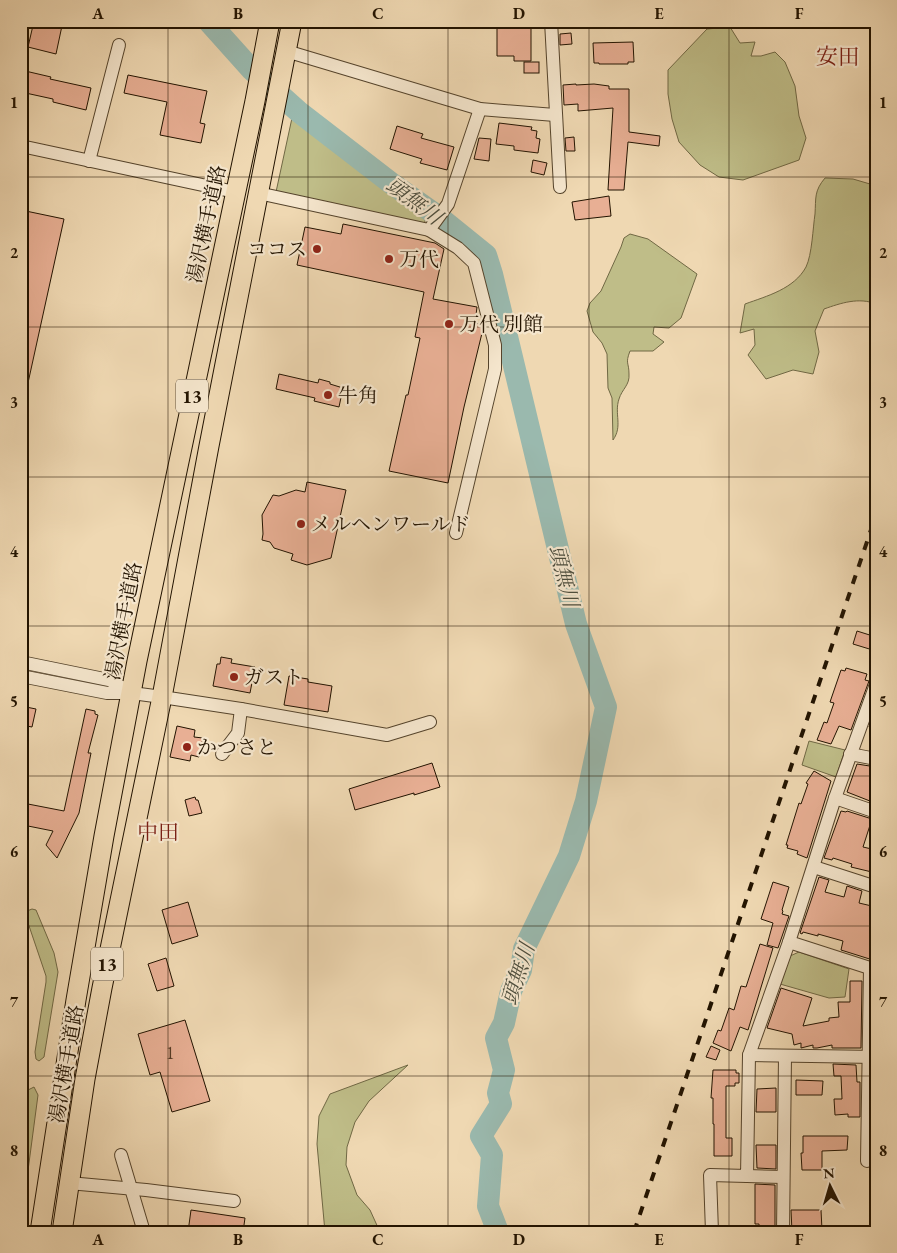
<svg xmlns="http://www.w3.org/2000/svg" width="897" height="1253" font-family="'EB Garamond','Noto Serif JP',serif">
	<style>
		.green { fill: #bfbd88; stroke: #706844 }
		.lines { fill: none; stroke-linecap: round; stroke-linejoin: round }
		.river { stroke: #9ab9ae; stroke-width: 22 }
		.building { fill: #e8af94; stroke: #221300 }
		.minor-casing { stroke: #55442c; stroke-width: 14 }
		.highway-casing { stroke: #221300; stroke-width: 21 }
		.minor { stroke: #f5e6cd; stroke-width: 12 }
		.highway { stroke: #efd8b2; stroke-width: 19 }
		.rail { stroke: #221300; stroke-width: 4; stroke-dasharray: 9 9; stroke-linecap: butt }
		.grid { fill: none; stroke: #221300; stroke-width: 1; stroke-opacity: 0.55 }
		.poi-dot { fill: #8f2418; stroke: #f5e6cd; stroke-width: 2 }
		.labels { text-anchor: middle; stroke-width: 4.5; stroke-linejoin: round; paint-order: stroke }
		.number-label { font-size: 18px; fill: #543a25 }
		.shield { fill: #f5e6cd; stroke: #61523e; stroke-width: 1 }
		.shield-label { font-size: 19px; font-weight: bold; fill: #221300 }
		.street-label { font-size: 20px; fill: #221300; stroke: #f5e6cd }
		.poi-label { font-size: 20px; fill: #221300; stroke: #f5e6cd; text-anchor: start }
		.water-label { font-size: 21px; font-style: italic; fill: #4c4d3d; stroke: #f5e6cd }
		.neighbourhood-label { font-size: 21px; fill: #7a1f14; stroke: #f5e6cd }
		.quarter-label { font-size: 22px; fill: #7a1f14; stroke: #f5e6cd }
		.neatline { fill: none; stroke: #221300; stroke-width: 2 }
		.grid-label { font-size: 16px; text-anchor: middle; font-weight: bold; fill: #221300 }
	</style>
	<rect width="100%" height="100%" fill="#efd8b2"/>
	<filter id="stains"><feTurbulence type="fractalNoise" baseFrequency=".004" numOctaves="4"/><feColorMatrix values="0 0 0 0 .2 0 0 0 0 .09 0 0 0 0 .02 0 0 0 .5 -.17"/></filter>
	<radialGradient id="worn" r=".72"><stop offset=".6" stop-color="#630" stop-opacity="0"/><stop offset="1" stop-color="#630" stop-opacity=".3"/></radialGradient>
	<g class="green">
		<path d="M730 27 740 43 755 42 751 56H761L775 52 785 62 795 86 799 116 806 138 799 160 743 180 719 177 700 165 679 142 672 119 668 94V70L707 29Z"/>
		<path d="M292 118 426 218 424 224 276 192Z"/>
		<path d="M825 178 853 179 870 184 876 196V304C859 297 841 303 824 309L815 331 819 352 813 374 793 370 766 379 748 355 755 345 754 329 740 333 745 304C767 296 794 289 806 267 812 255 813 227 815 214 816 198 814 191 825 178Z"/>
		<path d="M630 234 648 239 697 274 681 318 669 328 654 327 653 334 664 342 653 351H630C625 364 629 362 629 374 630 385 622 389 619 399 614 414 623 426 613 440L612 398 608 388 607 354 602 343 593 332 587 311 590 303 601 291 621 247 624 238Z"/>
		<path d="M809 741 845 750 836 777 802 765Z"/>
		<path d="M32 909 36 910 54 953 58 972 44 1057 39 1061 36 1059 35 1052 46 982V976L26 917 27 911Z"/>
		<path d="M799 952 849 969 845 997 829 998 780 984 790 956Z"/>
		<path d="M408 1065 369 1101 355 1122 347 1147 346 1165 357 1195 370 1210 380 1232H325L317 1144 319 1116 330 1094Z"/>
		<path d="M34 1087 38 1095 27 1178 21 1182V1138L27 1093 28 1090Z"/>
	</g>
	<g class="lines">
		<path class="river" d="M208 21 251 69 299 112 391 183 439 217 486 255 492 274 576 624 606 707 586 801 569 856 524 949 521 970 511 991 504 1023 496 1038 504 1070 498 1093 501 1104 481 1136 492 1155 488 1206 498 1232"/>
	</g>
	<g class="building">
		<path d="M34 21H63L56 54 28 47Z"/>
		<path d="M497 28H531V61H514V56H497Z"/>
		<path d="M571 33 572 44 560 45V34Z"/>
		<path d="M633 42 634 62H628V64H599V63H594L593 43Z"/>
		<rect x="524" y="62" width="15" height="11"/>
		<path d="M21 70 51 77 50 79 91 88 86 110 53 102V99L21 92Z"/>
		<path d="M128 75 207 91 200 123 205 124 201 143 160 135 167 102 124 93Z"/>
		<path d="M576 84V85L594 84 609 86V89H629V132L660 136 659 146 628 142 624 190H608L613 108 578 111V104L564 105 563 85Z"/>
		<path d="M499 123 532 127 531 130 537 131 536 138 540 139 538 153 514 150V146L496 144Z"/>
		<path d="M397 126 423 134 421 138 454 147 447 170 420 163 422 159 390 149Z"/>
		<path d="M574 137 575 151H566L565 138Z"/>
		<path d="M479 138 491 139 489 161 474 159Z"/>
		<path d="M533 160 547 163 544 175 531 172Z"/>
		<path d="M609 196 611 216 575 220 572 202Z"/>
		<path d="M21 210 64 219 26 392H21Z"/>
		<path d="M343 224 435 243 444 249 433 299 477 307 475 323 481 324 483 329 464 407 448 483 389 471 406 395H408L420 338 415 337 424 292 297 265 305 227 341 234Z"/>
		<path d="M279 374 318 383 319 379 330 382V384L343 388 339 407 314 401 315 398 276 389Z"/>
		<path d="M307 482 346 490 331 558 307 565 291 560 293 554 274 548 270 542 262 540 263 534 262 515 273 495 279 496 296 490 305 492Z"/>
		<path d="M857 631 876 637V651L853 644Z"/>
		<path d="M221 657 232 659 231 663 255 667 250 693 213 686 217 664H220Z"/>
		<path d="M846 668 867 674 865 680 869 681 851 730 839 726 831 744 817 740 824 722 827 723 834 703 830 702 841 670 845 671Z"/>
		<path d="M289 676 308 679V682L332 686 328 712 284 705Z"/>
		<path d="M21 706 36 709 32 727 21 725Z"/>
		<path d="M86 709 95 711V714L98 715 88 753H91L79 813 57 858 46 845 53 831 23 825 28 804 64 811Z"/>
		<path d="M876 709V729L869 727Z"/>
		<path d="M177 726 195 730 194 737 203 738 199 757 191 755 190 761 170 757Z"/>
		<path d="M432 763 440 787 414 795V793L355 810 349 789Z"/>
		<path d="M857 764 876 767 875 803 847 792Z"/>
		<path d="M814 771 831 781 807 858 797 854 798 851 787 848 788 845H786L799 803 801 804 808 784 806 783Z"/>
		<path d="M195 797 196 800H198L202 813 189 816 185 800Z"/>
		<path d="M841 811 846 812 847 811 872 819 863 847 876 850V873L851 867 852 864 833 858 832 860 824 858Z"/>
		<path d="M819 877 829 880 825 892 844 897 847 886 862 891 859 903 876 907V961L841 950 843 941 818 934V936L803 932 802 934 800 933Z"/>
		<path d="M773 882 789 887 782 910 783 911 782 914 789 916 778 948 767 945 773 923 761 919Z"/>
		<path d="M188 902 198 936 172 944 162 910Z"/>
		<path d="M760 944 773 948 748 1030 740 1027 731 1051 713 1043 718 1030 721 1031 729 1008 734 1010 741 986 746 987Z"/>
		<path d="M166 958 174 986 157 991 148 964Z"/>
		<path d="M850 981H862L861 1048H832V1045L817 1048H813V1045L801 1048V1043L794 1045 792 1034 767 1028 781 988 812 998 803 1026 829 1021V1018L839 1017 838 1002H850Z"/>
		<path d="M185 1020 210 1101 172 1112 160 1072 150 1075 138 1034Z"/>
		<path d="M711 1046 720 1050 716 1060 706 1057Z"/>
		<path d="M833 1064 856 1065 857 1082H860V1117H848V1114L835 1115 834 1099H842L841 1076H834Z"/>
		<path d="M713 1070H736V1073H739V1083H735V1086H726V1138H732V1156H714V1124H713V1098H711Z"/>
		<path d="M796 1080 823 1081 822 1095H796Z"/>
		<path d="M776 1088V1112H756L757 1089Z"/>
		<path d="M803 1136H848L847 1150 822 1151V1170H802L801 1153H803Z"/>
		<path d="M756 1145H776V1169L757 1168Z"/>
		<path d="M755 1184 775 1185V1226L759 1227V1224H755Z"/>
		<path d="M191 1210 245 1218 243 1232H188Z"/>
		<path d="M791 1210H821L822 1230 813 1229V1232H792Z"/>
	</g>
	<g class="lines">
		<g class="minor-casing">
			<g id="minor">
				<path d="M551 21 560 187"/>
				<path d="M286 51 480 109 555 115"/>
				<path d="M21 146 235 192"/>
				<path d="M89 161 119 45"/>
				<path d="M258 193 429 230 448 204 480 109"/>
				<path d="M429 230 458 248 474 263 495 345V369L456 533"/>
				<path d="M21 662 109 680 131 692"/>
				<path d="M21 676 107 693H132L162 697 241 709 387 735 430 722"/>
				<path d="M222 754 238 733 241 709"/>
				<path d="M850 754 876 759"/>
				<path d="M835 798 876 812"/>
				<path d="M814 867 876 887"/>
				<path d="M789 942 876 970"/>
				<path d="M749 1055 876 1057"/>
				<path d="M121 1155 144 1232"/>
				<path d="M867 1161 870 968"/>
				<path d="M747 1176 783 1177"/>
				<path d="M69 1183 146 1190 234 1201"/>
				<path d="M712 1232 710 1175 747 1176 749 1055 789 942 835 798 876 684"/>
				<path d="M783 1232 785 1056"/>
			</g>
		</g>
		<g class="highway-casing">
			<g id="highway">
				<path d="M40 1232 76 1000 104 836 137 661 255 101 270 21"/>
				<path d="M62 1232 85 1079 102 988 162 697 209 446 292 21"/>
			</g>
		</g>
		<use href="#minor" class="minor"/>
		<use href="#highway" class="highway"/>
		<path class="rail" d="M634 1232 876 515"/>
	</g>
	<path class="grid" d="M168 21V1232M308 21V1232M448 21V1232M589 21V1232M729 21V1232M21 177H876M21 327H876M21 477H876M21 626H876M21 776H876M21 926H876M21 1076H876"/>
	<g class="poi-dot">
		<circle cx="317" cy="249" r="5"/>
		<circle cx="389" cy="259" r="5"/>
		<circle cx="449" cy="324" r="5"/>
		<circle cx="328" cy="395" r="5"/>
		<circle cx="301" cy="524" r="5"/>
		<circle cx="234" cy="677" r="5"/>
		<circle cx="187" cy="747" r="5"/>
	</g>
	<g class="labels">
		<g class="number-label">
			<text x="170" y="1059">1</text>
		</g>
		<g class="shield">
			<rect x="176" y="379.5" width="32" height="33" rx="4"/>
			<rect x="91" y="947.5" width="32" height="33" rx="4"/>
		</g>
		<g class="shield-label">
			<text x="192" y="403">13</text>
			<text x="107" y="971">13</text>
		</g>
		<g class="street-label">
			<text transform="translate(206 224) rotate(-78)" y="7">湯沢横手道路</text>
			<text transform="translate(123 621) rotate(-79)" y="7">湯沢横手道路</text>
			<text transform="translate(66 1064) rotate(-80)" y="7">湯沢横手道路</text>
		</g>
		<g class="poi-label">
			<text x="307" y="256" text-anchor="end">ココス</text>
			<text x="399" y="266">万代</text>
			<text x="459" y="331">万代 別館</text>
			<text x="338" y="402">牛角</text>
			<text x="311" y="531">メルヘンワールド</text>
			<text x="244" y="684">ガスト</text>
			<text x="197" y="754">かつさと</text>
		</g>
		<g class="water-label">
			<text transform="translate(414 201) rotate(37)" y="7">頭無川</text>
			<text transform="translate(564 576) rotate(76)" y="7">頭無川</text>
			<text transform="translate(518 974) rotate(-72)" y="7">頭無川</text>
		</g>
		<g class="neighbourhood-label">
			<text x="158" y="839">中田</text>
		</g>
		<g class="quarter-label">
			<text x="838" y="64">安田</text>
		</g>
	</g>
	<rect width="897" height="1253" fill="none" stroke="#efd8b2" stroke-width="55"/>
	<g transform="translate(830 1186) rotate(355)" stroke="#f5e6cd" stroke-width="4" paint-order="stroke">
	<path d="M0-4L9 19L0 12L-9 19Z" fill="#221300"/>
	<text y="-8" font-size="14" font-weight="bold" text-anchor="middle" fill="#221300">N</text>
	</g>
	<rect x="28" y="28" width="842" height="1198" class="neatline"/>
	<g class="grid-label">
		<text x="98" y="19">A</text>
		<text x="238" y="19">B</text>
		<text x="378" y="19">C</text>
		<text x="519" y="19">D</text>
		<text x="659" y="19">E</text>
		<text x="799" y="19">F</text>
		<text x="14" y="108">1</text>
		<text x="883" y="108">1</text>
		<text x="14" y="258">2</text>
		<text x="883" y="258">2</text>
		<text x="14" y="408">3</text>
		<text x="883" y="408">3</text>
		<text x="14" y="557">4</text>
		<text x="883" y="557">4</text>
		<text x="14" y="707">5</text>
		<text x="883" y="707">5</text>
		<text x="14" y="857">6</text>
		<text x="883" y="857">6</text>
		<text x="14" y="1007">7</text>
		<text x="883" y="1007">7</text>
		<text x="14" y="1156">8</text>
		<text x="883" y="1156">8</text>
		<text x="98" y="1245">A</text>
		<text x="238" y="1245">B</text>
		<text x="378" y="1245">C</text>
		<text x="519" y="1245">D</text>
		<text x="659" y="1245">E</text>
		<text x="799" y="1245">F</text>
	</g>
	<rect width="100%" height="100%" filter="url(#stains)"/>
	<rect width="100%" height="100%" fill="url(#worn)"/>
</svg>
